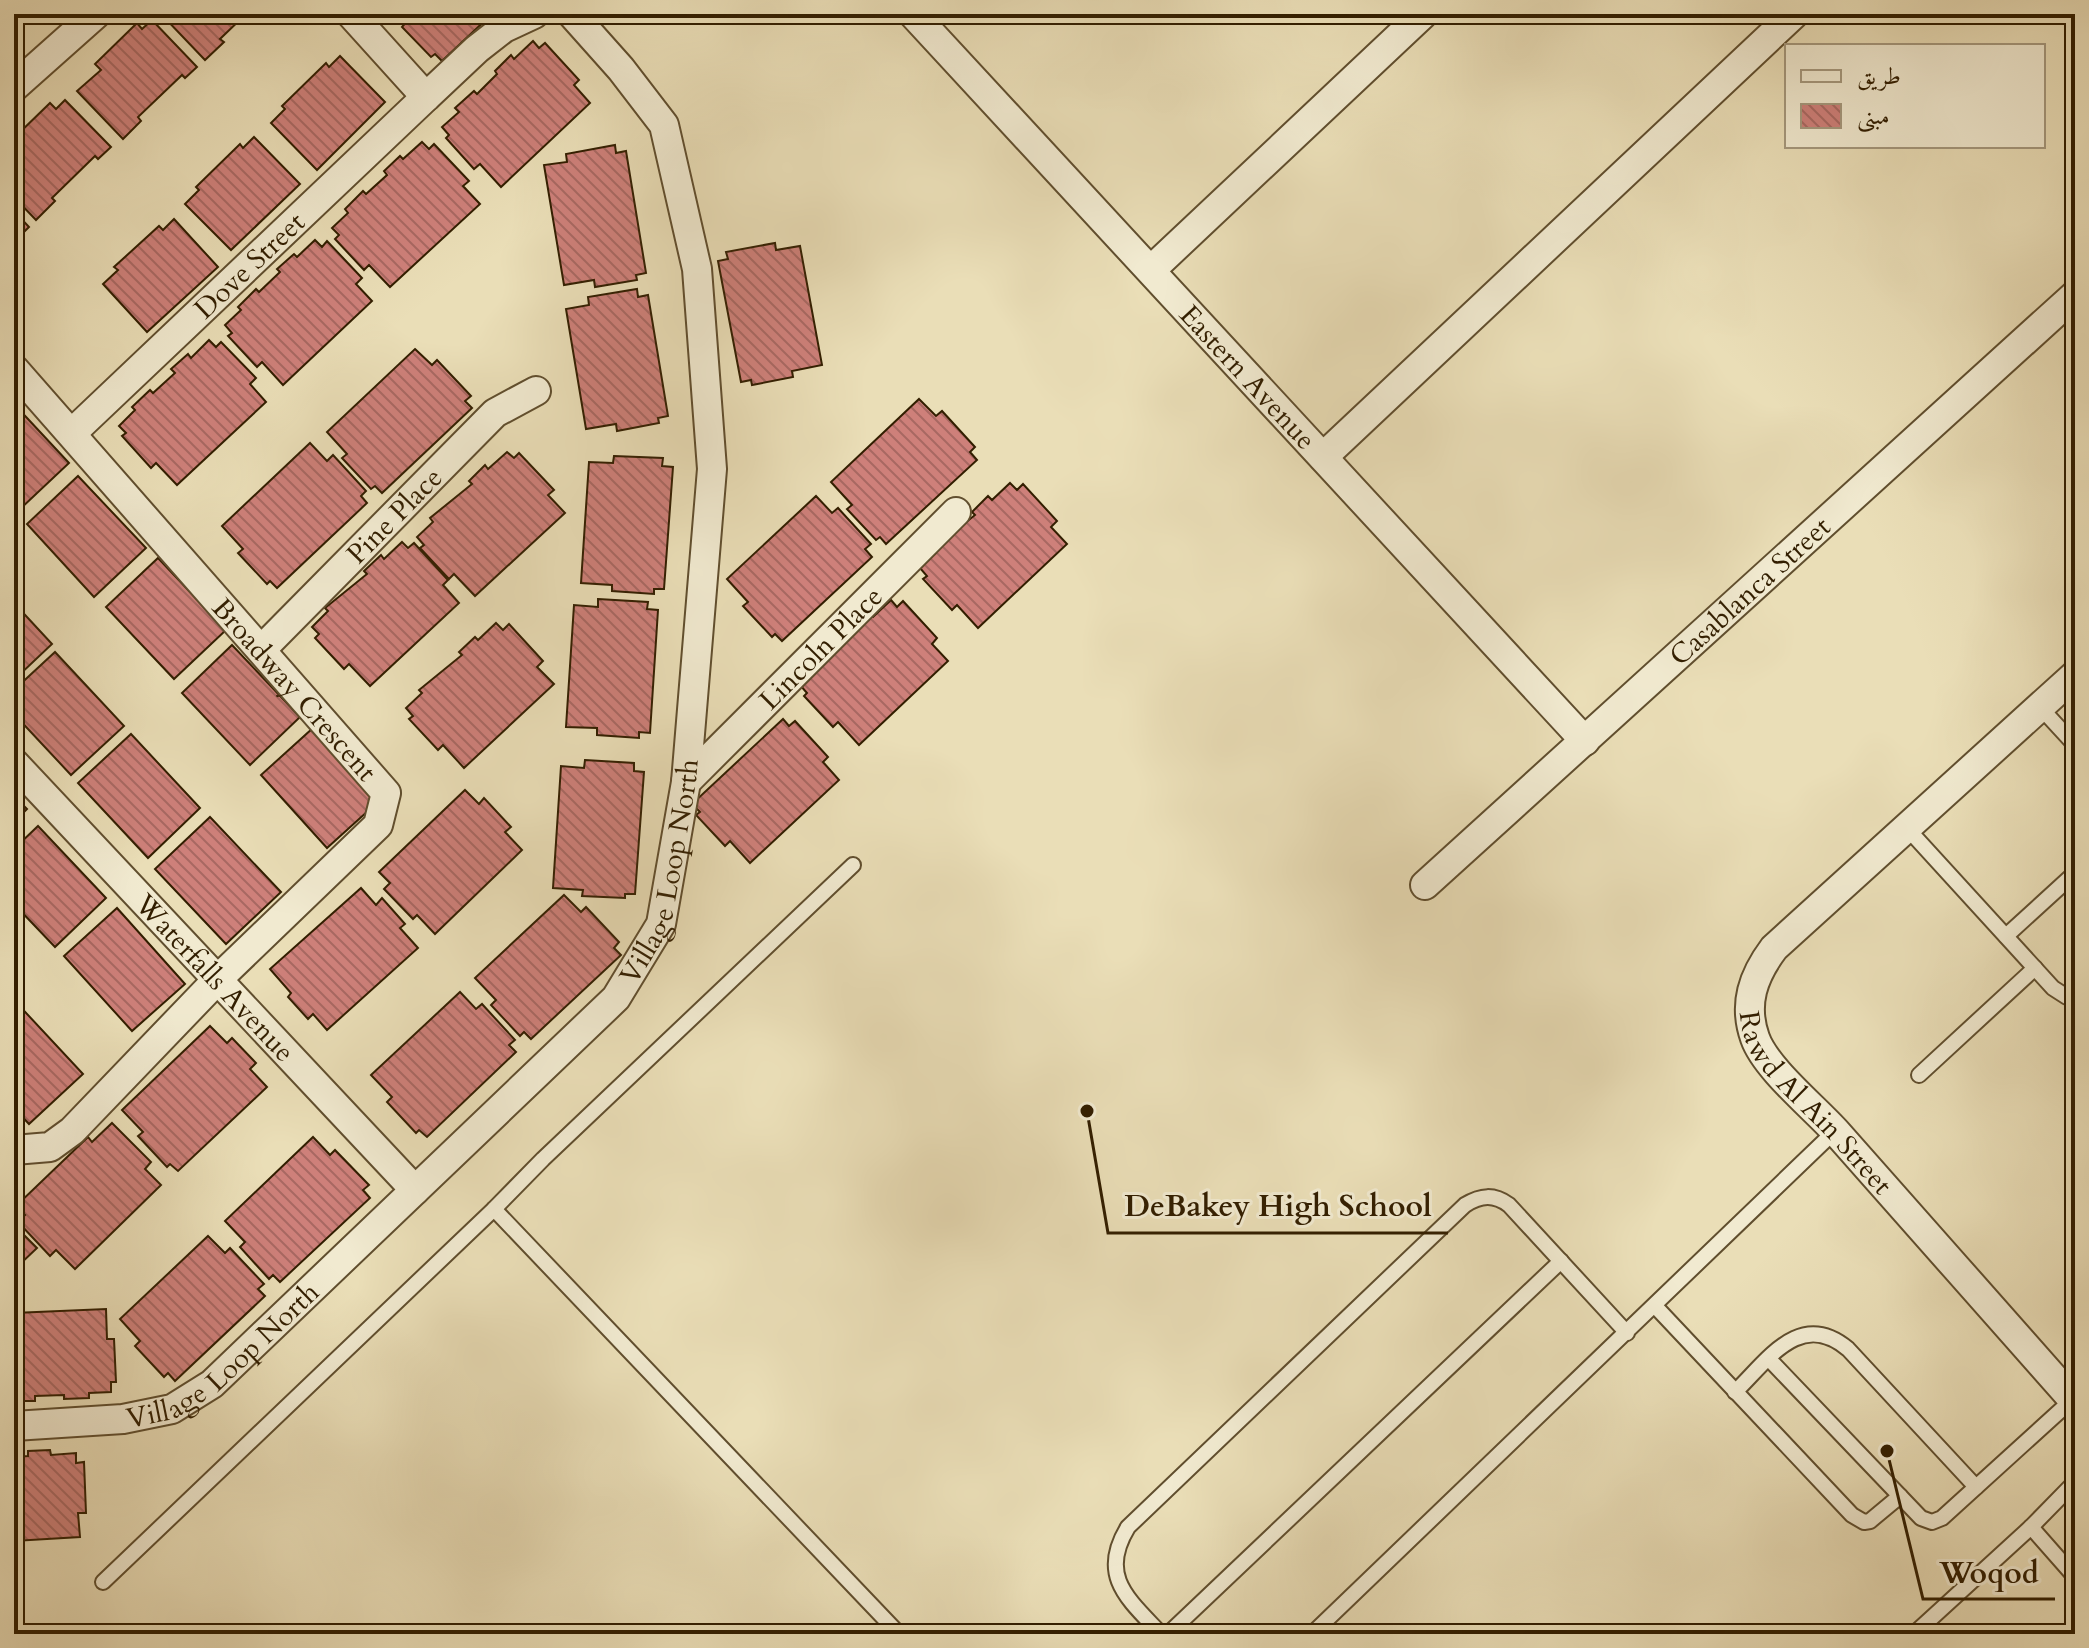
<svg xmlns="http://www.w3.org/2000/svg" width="2089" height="1648" font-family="Cardo,Amiri,serif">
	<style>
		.building { fill: url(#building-back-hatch); stroke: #321e00; stroke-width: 2 }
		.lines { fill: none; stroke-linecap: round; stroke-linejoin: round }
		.lane-casing { stroke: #604e2e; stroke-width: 18 }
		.street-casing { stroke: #604e2e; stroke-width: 32 }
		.lane { stroke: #f1ead0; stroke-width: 14 }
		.street { stroke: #f1ead0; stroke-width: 28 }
		.labels { text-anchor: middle; stroke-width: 6; stroke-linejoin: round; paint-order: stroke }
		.street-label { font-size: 28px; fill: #321e00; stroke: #f1ead0 }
		.leader { fill: none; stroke: #321e00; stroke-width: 3 }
		.callout-dot { fill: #321e00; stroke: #f1ead0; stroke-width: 3 }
		.callout-label { font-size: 30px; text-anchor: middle; font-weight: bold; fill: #321e00; stroke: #f1ead0; stroke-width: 6; stroke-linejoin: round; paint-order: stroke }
	</style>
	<defs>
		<pattern id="building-back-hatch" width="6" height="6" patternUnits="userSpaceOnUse" patternTransform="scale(2)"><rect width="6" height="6" fill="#ce807a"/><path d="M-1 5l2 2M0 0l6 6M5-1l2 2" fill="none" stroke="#a86862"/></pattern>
	</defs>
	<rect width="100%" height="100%" fill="#eadeb7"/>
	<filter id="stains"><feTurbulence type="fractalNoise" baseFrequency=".0025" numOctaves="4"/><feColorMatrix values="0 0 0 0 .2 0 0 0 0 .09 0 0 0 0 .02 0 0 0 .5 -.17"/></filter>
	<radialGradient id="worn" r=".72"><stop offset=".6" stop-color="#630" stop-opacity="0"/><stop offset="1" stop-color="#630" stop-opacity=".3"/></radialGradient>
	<g class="building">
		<path d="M161 14H246L220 39 224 42 205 60Z"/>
		<path d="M400 14H492L442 61 435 54 431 57 402 27 407 21Z"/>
		<path d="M152 20 197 67 185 78 182 75 138 117 141 121 123 139 77 91 101 70 95 64 137 23 142 29Z"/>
		<path d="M533 41 539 48 545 43 579 80 574 85 590 103 501 187 480 164 474 169 446 138 449 135 442 127 459 112 455 108 474 91 477 94 497 74 495 71 511 55 514 59Z"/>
		<path d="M340 56 385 102 317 170 271 123 285 109 282 106 326 63 329 67Z"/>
		<path d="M65 100 111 147 98 159 95 156 52 198 55 201 36 220 14 197V138L50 103 56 109Z"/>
		<path d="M254 137 300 184 231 250 185 204 199 190 196 187 240 144 243 148Z"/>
		<path d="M422 142 429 149 434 144 469 181 463 186 480 204 390 287 369 265 364 270 335 239 339 235 332 228 348 213 345 209 363 191 366 194 387 175 384 171 400 156 403 159Z"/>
		<path d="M615 145 616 153 626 151 646 273 636 275 637 280 595 287 594 280 564 285 544 165 567 162 566 154Z"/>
		<path d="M14 211 29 227 17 239 14 235Z"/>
		<path d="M174 219 218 267 147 332 103 284 118 270 114 267 159 226 163 230Z"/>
		<path d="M315 240 322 247 327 241 362 278 356 284 372 301 283 385 262 362 257 367 228 336 232 333 225 325 241 310 238 307 256 289 259 292 280 272 277 269 294 254 297 257Z"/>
		<path d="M775 243 776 250 800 246 822 365 792 371 793 377 752 385 751 380 741 382 718 261 728 259 726 252Z"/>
		<path d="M637 289 638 297 648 295 668 416 658 418 659 423 617 431 616 424 586 429 566 309 589 305 588 297Z"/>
		<path d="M209 340 216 347 221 342 256 378 250 384 266 402 177 485 156 463 151 468 122 436 126 433 119 426 135 410 132 407 150 390 153 393 175 373 171 369 188 354 191 358Z"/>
		<path d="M415 349 432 365 437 360 471 396 465 401 472 408 382 493 375 486 371 489 342 458 347 454 327 432Z"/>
		<path d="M919 399 936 416 942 411 975 447 970 452 977 460 886 544 880 537 876 540 847 509 852 505 831 482Z"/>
		<path d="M14 404 69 463 18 511 14 507Z"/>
		<path d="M310 443 327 461 333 455 366 491 361 496 367 503 277 588 270 581 267 584 238 553 243 549 222 526Z"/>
		<path d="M507 452 514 458 519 453 554 490 548 495 565 513 475 596 454 574 449 579 420 548 424 545 417 537 433 522 430 518 472 484 469 481 485 465 488 469Z"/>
		<path d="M614 456 663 458 662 466 673 467 664 589H654V594L612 591V585L581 583 589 462 613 463Z"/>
		<path d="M78 476 146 548 94 597 27 524Z"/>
		<path d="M1010 483 1017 490 1023 484 1057 521 1051 527 1067 544 978 628 957 605 952 610 923 579 927 576 920 568 936 553 933 549 975 515 972 512 988 496 992 500Z"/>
		<path d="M816 496 832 513 838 508 871 544 865 549 872 557 782 641 775 634 772 637 743 606 748 602 727 579Z"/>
		<path d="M402 542 408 548 414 543 448 580 443 585 459 603 370 686 349 664 344 669 315 638 319 634 312 627 328 611 325 608 367 574 364 571 381 555 384 559Z"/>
		<path d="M158 558 226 630 174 679 106 607Z"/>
		<path d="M598 599 648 602 647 609 658 610 650 733 639 732V738L597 735V728L566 727 574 605 598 607Z"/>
		<path d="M891 600 897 607 903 601 937 638 932 644 948 661 859 745 838 722 833 727 804 696 807 693 800 685 856 632 853 629 869 614 873 617Z"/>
		<path d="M14 603 52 644 14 680Z"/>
		<path d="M496 623 503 630 509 624 543 661 537 667 554 684 464 768 443 745 438 750 409 719 413 716 406 708 422 693 419 690 462 655 459 652 475 637 478 640Z"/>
		<path d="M232 645 300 717 250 765 182 693Z"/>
		<path d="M55 652 124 726 71 775 14 714V690Z"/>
		<path d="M783 719 789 726 795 721 828 757 823 762 839 780 750 863 730 841 725 846 696 815 700 812 692 804Z"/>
		<path d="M313 728 379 801 327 848 261 775Z"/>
		<path d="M131 734 200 808 148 858 78 783Z"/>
		<path d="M585 760 634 763V771L644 772 635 894H625V898L582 896 583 890 553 888 561 766 584 768Z"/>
		<path d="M465 790 479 804 484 798 511 827 505 832 522 850 435 934 417 915 413 919 384 889 390 883 379 872Z"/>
		<path d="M14 796 27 809 14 822Z"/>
		<path d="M210 817 281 892 226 944 155 869Z"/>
		<path d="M38 826 106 898 55 947 14 904V849Z"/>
		<path d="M361 888 376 905 382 898 405 924 400 928 418 948 327 1030 313 1014 308 1019 288 997 291 993 270 969Z"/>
		<path d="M564 895 581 912 586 907 619 942 614 948 621 955 531 1039 524 1032 520 1036 491 1005 496 1000 475 978Z"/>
		<path d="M117 908 185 984 132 1031 64 956Z"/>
		<path d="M460 992 476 1009 482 1004 515 1040 509 1045 516 1052 427 1137 419 1130 416 1133 387 1102 392 1097 371 1075Z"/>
		<path d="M14 1000 83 1074 29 1124 14 1108Z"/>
		<path d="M210 1026 227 1043 232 1038 256 1063 250 1069 267 1087 178 1171 170 1164 167 1167 138 1136 143 1132 122 1110Z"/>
		<path d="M112 1123 151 1162 145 1169 161 1185 75 1269 56 1250 50 1256 18 1222 25 1215 16 1206 88 1137 92 1142Z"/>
		<path d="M313 1137 330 1155 335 1150 369 1185 363 1190 370 1198 280 1282 273 1275 269 1279 240 1247 245 1242 225 1221Z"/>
		<path d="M14 1225 37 1248 17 1267 14 1265Z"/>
		<path d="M208 1236 225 1253 230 1248 264 1284 258 1289 265 1296 175 1381 168 1373 164 1377 135 1346 140 1341 120 1319Z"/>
		<path d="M106 1309 107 1339H114L116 1382H111V1392L89 1393V1398L64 1399V1395L35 1396V1401H14V1313Z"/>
		<path d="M50 1450 51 1455 76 1453V1463L84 1462 86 1513H78L80 1537 14 1541V1457L28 1456V1451Z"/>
	</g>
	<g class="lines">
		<g class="lane-casing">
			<g id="lane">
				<path d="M2040 707 2075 745"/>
				<path d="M1906 827 2053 988 2067 997H2075"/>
				<path d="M2006 936 2075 873"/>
				<path d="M1919 1075 2035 968"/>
				<path d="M494 1209 899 1634"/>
				<path d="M1655 1306 1852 1515 1864 1522 1870 1521 1900 1496"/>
				<path d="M1769 1359 1921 1518 1932 1522 1942 1518 2073 1399"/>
				<path d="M1735 1392C1768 1360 1800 1309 1848 1349L1976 1487"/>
				<path d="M2031 1527 2075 1482"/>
				<path d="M103 1582 494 1209 543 1159 853 865"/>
				<path d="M1161 1634C1128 1599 1098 1576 1128 1527L1465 1205C1481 1195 1494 1194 1509 1205L1627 1333"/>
				<path d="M1168 1634 1561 1261"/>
				<path d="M1312 1634 1835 1131"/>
				<path d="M1914 1634 2031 1527 2075 1577"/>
			</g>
		</g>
		<g class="street-casing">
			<g id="street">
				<path d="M351 14 426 97 477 49 504 28 534 14"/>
				<path id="s1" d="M913 14 1585 741"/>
				<path d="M14 87 96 14"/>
				<path d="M1151 270 1423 14"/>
				<path id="s2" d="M14 369 386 793 378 825 218 979 72 1131 50 1147 14 1150"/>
				<path id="s3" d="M72 433 426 97"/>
				<path d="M1323 457 1794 14"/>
				<path id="s4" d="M262 649 495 413 536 391"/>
				<path id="s5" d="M2075 675 1774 948C1753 976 1743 1004 1755 1038 1766 1069 1815 1108 1838 1134 1917 1223 1996 1313 2075 1402"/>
				<path id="s6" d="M14 763 415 1190"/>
				<path id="s7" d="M686 782 956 512"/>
				<path id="s8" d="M1425 885 2075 295"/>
				<path id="s9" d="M14 1426 123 1419 172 1409 212 1384 616 998 661 924 686 782 712 469 697 269 664 125 621 69 572 14"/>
			</g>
		</g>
		<use href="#lane" class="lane"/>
		<use href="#street" class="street"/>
	</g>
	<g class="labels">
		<g class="street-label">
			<text dy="10" stroke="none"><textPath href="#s3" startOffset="244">Dove Street</textPath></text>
			<text dy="10" stroke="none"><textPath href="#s1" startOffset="494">Eastern Avenue</textPath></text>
			<text dy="10" stroke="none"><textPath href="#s4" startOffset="188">Pine Place</textPath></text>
			<text dy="10" stroke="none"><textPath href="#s8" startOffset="438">Casablanca Street</textPath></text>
			<text dy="10" stroke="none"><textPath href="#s7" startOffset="190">Lincoln Place</textPath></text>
			<text dy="10" stroke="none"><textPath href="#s2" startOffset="426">Broadway Crescent</textPath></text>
			<text dy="10" stroke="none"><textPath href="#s9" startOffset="902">Village Loop North</textPath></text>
			<text dy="10" stroke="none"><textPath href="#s6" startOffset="294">Waterfalls Avenue</textPath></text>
			<text dy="10" stroke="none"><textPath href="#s5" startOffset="590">Rawd Al Ain Street</textPath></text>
			<text dy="10" stroke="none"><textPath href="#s9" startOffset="230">Village Loop North</textPath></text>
		</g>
	</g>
	<path class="leader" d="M1087 1111L1108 1233H1448M1887 1451L1923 1599H2055"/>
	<g class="callout-dot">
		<circle cx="1087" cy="1111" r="8"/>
		<circle cx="1887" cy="1451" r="8"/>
	</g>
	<g class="callout-label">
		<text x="1278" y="1216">DeBakey High School</text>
		<text x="1989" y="1583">Woqod</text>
	</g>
	<rect width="2089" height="1648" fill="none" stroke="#eadeb7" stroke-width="48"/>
	<rect x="16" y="16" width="2057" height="1616" fill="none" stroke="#321e00" stroke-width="4"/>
	<rect x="24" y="24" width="2041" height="1600" fill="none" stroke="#321e00" stroke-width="2"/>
	<rect x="1785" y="44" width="260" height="104" fill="#f1ead0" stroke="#a5987d" stroke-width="2"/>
	<rect x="1801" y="70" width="40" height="12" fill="#f1ead0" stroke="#a5987d" stroke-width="2"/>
	<text x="1857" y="84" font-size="24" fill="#321e00">طريق</text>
	<rect x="1801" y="104" width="40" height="24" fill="url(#building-back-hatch)" stroke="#a5987d" stroke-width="2"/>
	<text x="1857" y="124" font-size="24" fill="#321e00">مبنى</text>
	<rect width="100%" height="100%" filter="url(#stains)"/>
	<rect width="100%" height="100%" fill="url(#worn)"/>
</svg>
